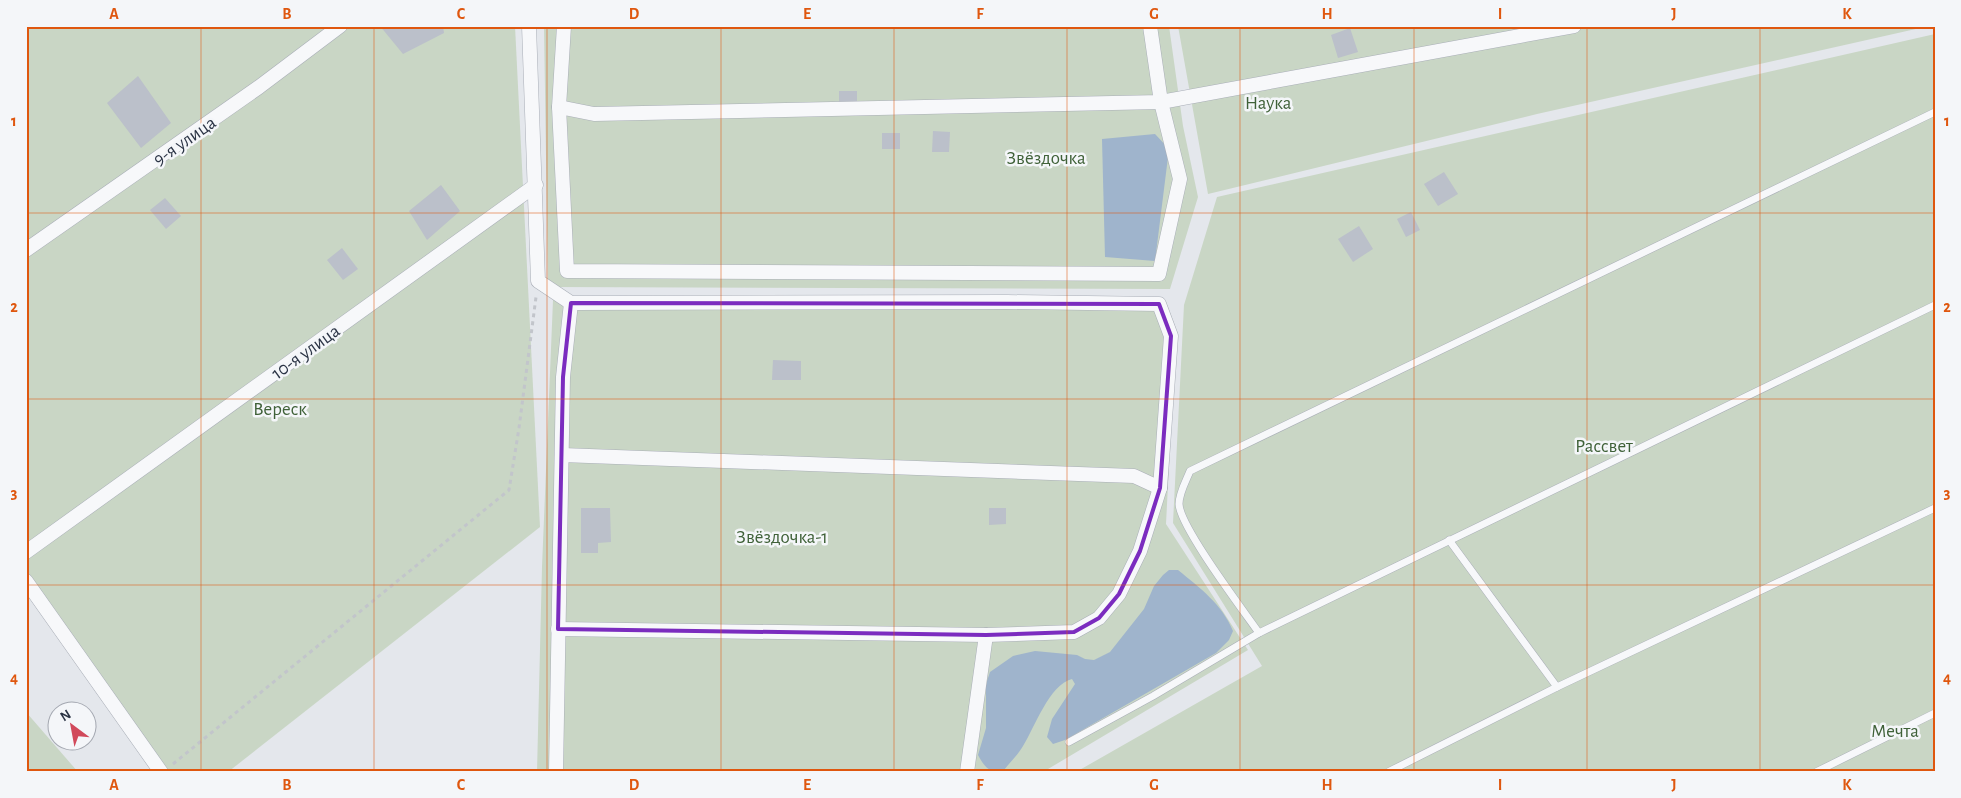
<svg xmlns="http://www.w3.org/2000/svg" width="1961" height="798" font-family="'Alegreya Sans',sans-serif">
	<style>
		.green { fill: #c9d6c5 }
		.water { fill: #9fb4cc }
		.building { fill: #bbc0ca }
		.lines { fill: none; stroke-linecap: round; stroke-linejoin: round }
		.service-casing { stroke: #a9aeb7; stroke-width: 8 }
		.minor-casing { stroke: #a9aeb7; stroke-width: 15 }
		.path { stroke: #c2c5cb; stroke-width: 3; stroke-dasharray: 4 4; stroke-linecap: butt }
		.service { stroke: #f7f8fa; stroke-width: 7 }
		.minor { stroke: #f7f8fa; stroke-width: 14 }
		.marked { fill: none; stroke: #7b2cbf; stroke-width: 4; stroke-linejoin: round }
		.grid { fill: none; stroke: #df570f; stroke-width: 1; stroke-opacity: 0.55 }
		.labels { text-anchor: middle; stroke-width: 5; stroke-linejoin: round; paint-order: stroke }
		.park-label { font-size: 19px; fill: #3f6138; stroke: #f4f6f9 }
		.street-label { font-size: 19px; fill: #2b3445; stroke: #f4f6f9 }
		.neatline { fill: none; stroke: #df570f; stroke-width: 2 }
		.grid-label { font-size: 16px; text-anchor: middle; font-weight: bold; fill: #df570f }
	</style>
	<rect width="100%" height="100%" fill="#e4e7ec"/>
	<g class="green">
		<path d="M26 26H515L540 527 228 772H170L26 578Z"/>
		<path d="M544 26H1169L1183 126 1198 197 1170 289 548 287Z"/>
		<path d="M1178 26H1929L1537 114 1208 194Z"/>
		<path d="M1935 34V772H1076L1262 666 1173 523 1184 305 1217 197Z"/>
		<path d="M553 300 1166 302 1176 329 1166 524 1248 650 1043 772H537L542 567Z"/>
		<path d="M26 712 78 772H26Z"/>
	</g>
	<g class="water">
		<path d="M1155 134 1169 149 1155 261 1105 257 1102 139Z"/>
		<path d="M1169 570H1178C1200 588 1222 604 1233 631L1229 640 1216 653 1065 740 1053 744 1047 737 1052 719 1075 684 1072 679C1049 685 1035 727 1023 746 1018 755 1010 762 1004 770 990 775 984 766 978 755L986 728V684L990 672 1013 656 1035 651 1077 655 1085 659 1094 660 1110 652 1144 609 1154 586 1163 575Z"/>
	</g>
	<g class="building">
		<path d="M380 26H443L444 33 403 54Z"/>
		<path d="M1350 28 1358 52 1338 58 1331 35Z"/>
		<path d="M138 76 171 123 141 148 107 103Z"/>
		<path d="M839 91H857V105L839 104Z"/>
		<path d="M933 131 950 132 949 152H932Z"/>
		<rect x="882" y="133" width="18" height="16"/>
		<path d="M1444 172 1458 194 1438 206 1424 184Z"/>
		<path d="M441 185 460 211 427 240 409 211Z"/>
		<path d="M165 198 181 216 166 229 150 210Z"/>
		<path d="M1411 212 1420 230 1406 237 1397 219Z"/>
		<path d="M1359 226 1373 249 1353 262 1338 239Z"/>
		<path d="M342 248 358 269 343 280 327 260Z"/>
		<path d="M773 360 801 361V380H772Z"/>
		<path d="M581 508H610L611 542 598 543V553H581Z"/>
		<path d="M989 508H1006V524L989 525Z"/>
	</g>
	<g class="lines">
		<g class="service-casing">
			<g id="service">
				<path d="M1449 540 1557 687"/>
				<path d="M1259 633C1243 610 1180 527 1179 504 1179 493 1186 481 1190 471L1935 112"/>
				<path d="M1069 742 1153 696 1259 633 1935 305"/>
				<path d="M1388 772 1557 687 1935 508"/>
				<path d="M1816 772 1935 713"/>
			</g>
		</g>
		<g class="minor-casing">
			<g id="minor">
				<path d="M529 26 538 281 571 303 1007 302 1159 304 1171 336 1160 488 1140 551 1119 594 1099 618 1074 632 986 635 558 629"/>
				<path d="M564 26 559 107 567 271 1159 274 1180 179 1161 102 1150 26"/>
				<path d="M559 107 594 114 1161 102 1574 26"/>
				<path d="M26 250 259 87 340 26"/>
				<path d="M562 455 1134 476 1160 488"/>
				<path d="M26 552 536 185"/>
				<path d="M26 581 161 772"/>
				<path d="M556 772 563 377 571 303"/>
				<path d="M967 772 986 635"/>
			</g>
		</g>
		<path class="path" d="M173 764 509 490 519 428 536 297"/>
		<use href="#service" class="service"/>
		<use href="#minor" class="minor"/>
	</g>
	<path class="marked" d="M571 303 1159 304 1171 336 1160 488 1140 551 1119 594 1099 618 1074 632 986 635 558 629 563 377Z"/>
	<path class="grid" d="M201 26V772M374 26V772M547 26V772M721 26V772M894 26V772M1067 26V772M1240 26V772M1414 26V772M1587 26V772M1760 26V772M26 213H1935M26 399H1935M26 585H1935"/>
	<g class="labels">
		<g class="park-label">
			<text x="1268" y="109">Наука</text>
			<text x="1046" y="164">Звёздочка</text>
			<text x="280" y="415">Вереск</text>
			<text x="1604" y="452">Рассвет</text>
			<text x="782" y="543">Звёздочка-1</text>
			<text x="1895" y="737">Мечта</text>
		</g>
		<g class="street-label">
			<text transform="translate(184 140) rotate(-35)" y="7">9-я улица</text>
			<text transform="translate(305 351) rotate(-36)" y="7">10-я улица</text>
		</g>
	</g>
	<rect width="1961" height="798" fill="none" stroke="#f4f6f9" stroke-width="55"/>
	<g transform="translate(72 726) rotate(328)"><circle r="24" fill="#f4f6f9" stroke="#a4a8b1"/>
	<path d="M0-4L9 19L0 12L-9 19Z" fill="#d1495b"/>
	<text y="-8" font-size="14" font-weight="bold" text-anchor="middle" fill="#2b3445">N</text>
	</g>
	<rect x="28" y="28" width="1906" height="742" class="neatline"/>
	<g class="grid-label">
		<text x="114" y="19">A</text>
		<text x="287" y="19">B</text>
		<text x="461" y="19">C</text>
		<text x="634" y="19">D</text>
		<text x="807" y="19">E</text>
		<text x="980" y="19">F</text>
		<text x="1154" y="19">G</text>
		<text x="1327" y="19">H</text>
		<text x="1500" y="19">I</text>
		<text x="1674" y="19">J</text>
		<text x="1847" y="19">K</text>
		<text x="14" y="126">1</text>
		<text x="1947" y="126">1</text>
		<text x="14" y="312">2</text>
		<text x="1947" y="312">2</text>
		<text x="14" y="498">3</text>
		<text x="1947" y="498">3</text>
		<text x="14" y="683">4</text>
		<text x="1947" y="683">4</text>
		<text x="114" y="790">A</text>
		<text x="287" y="790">B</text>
		<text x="461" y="790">C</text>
		<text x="634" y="790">D</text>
		<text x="807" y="790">E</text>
		<text x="980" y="790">F</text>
		<text x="1154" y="790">G</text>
		<text x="1327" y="790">H</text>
		<text x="1500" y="790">I</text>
		<text x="1674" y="790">J</text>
		<text x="1847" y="790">K</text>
	</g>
</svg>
